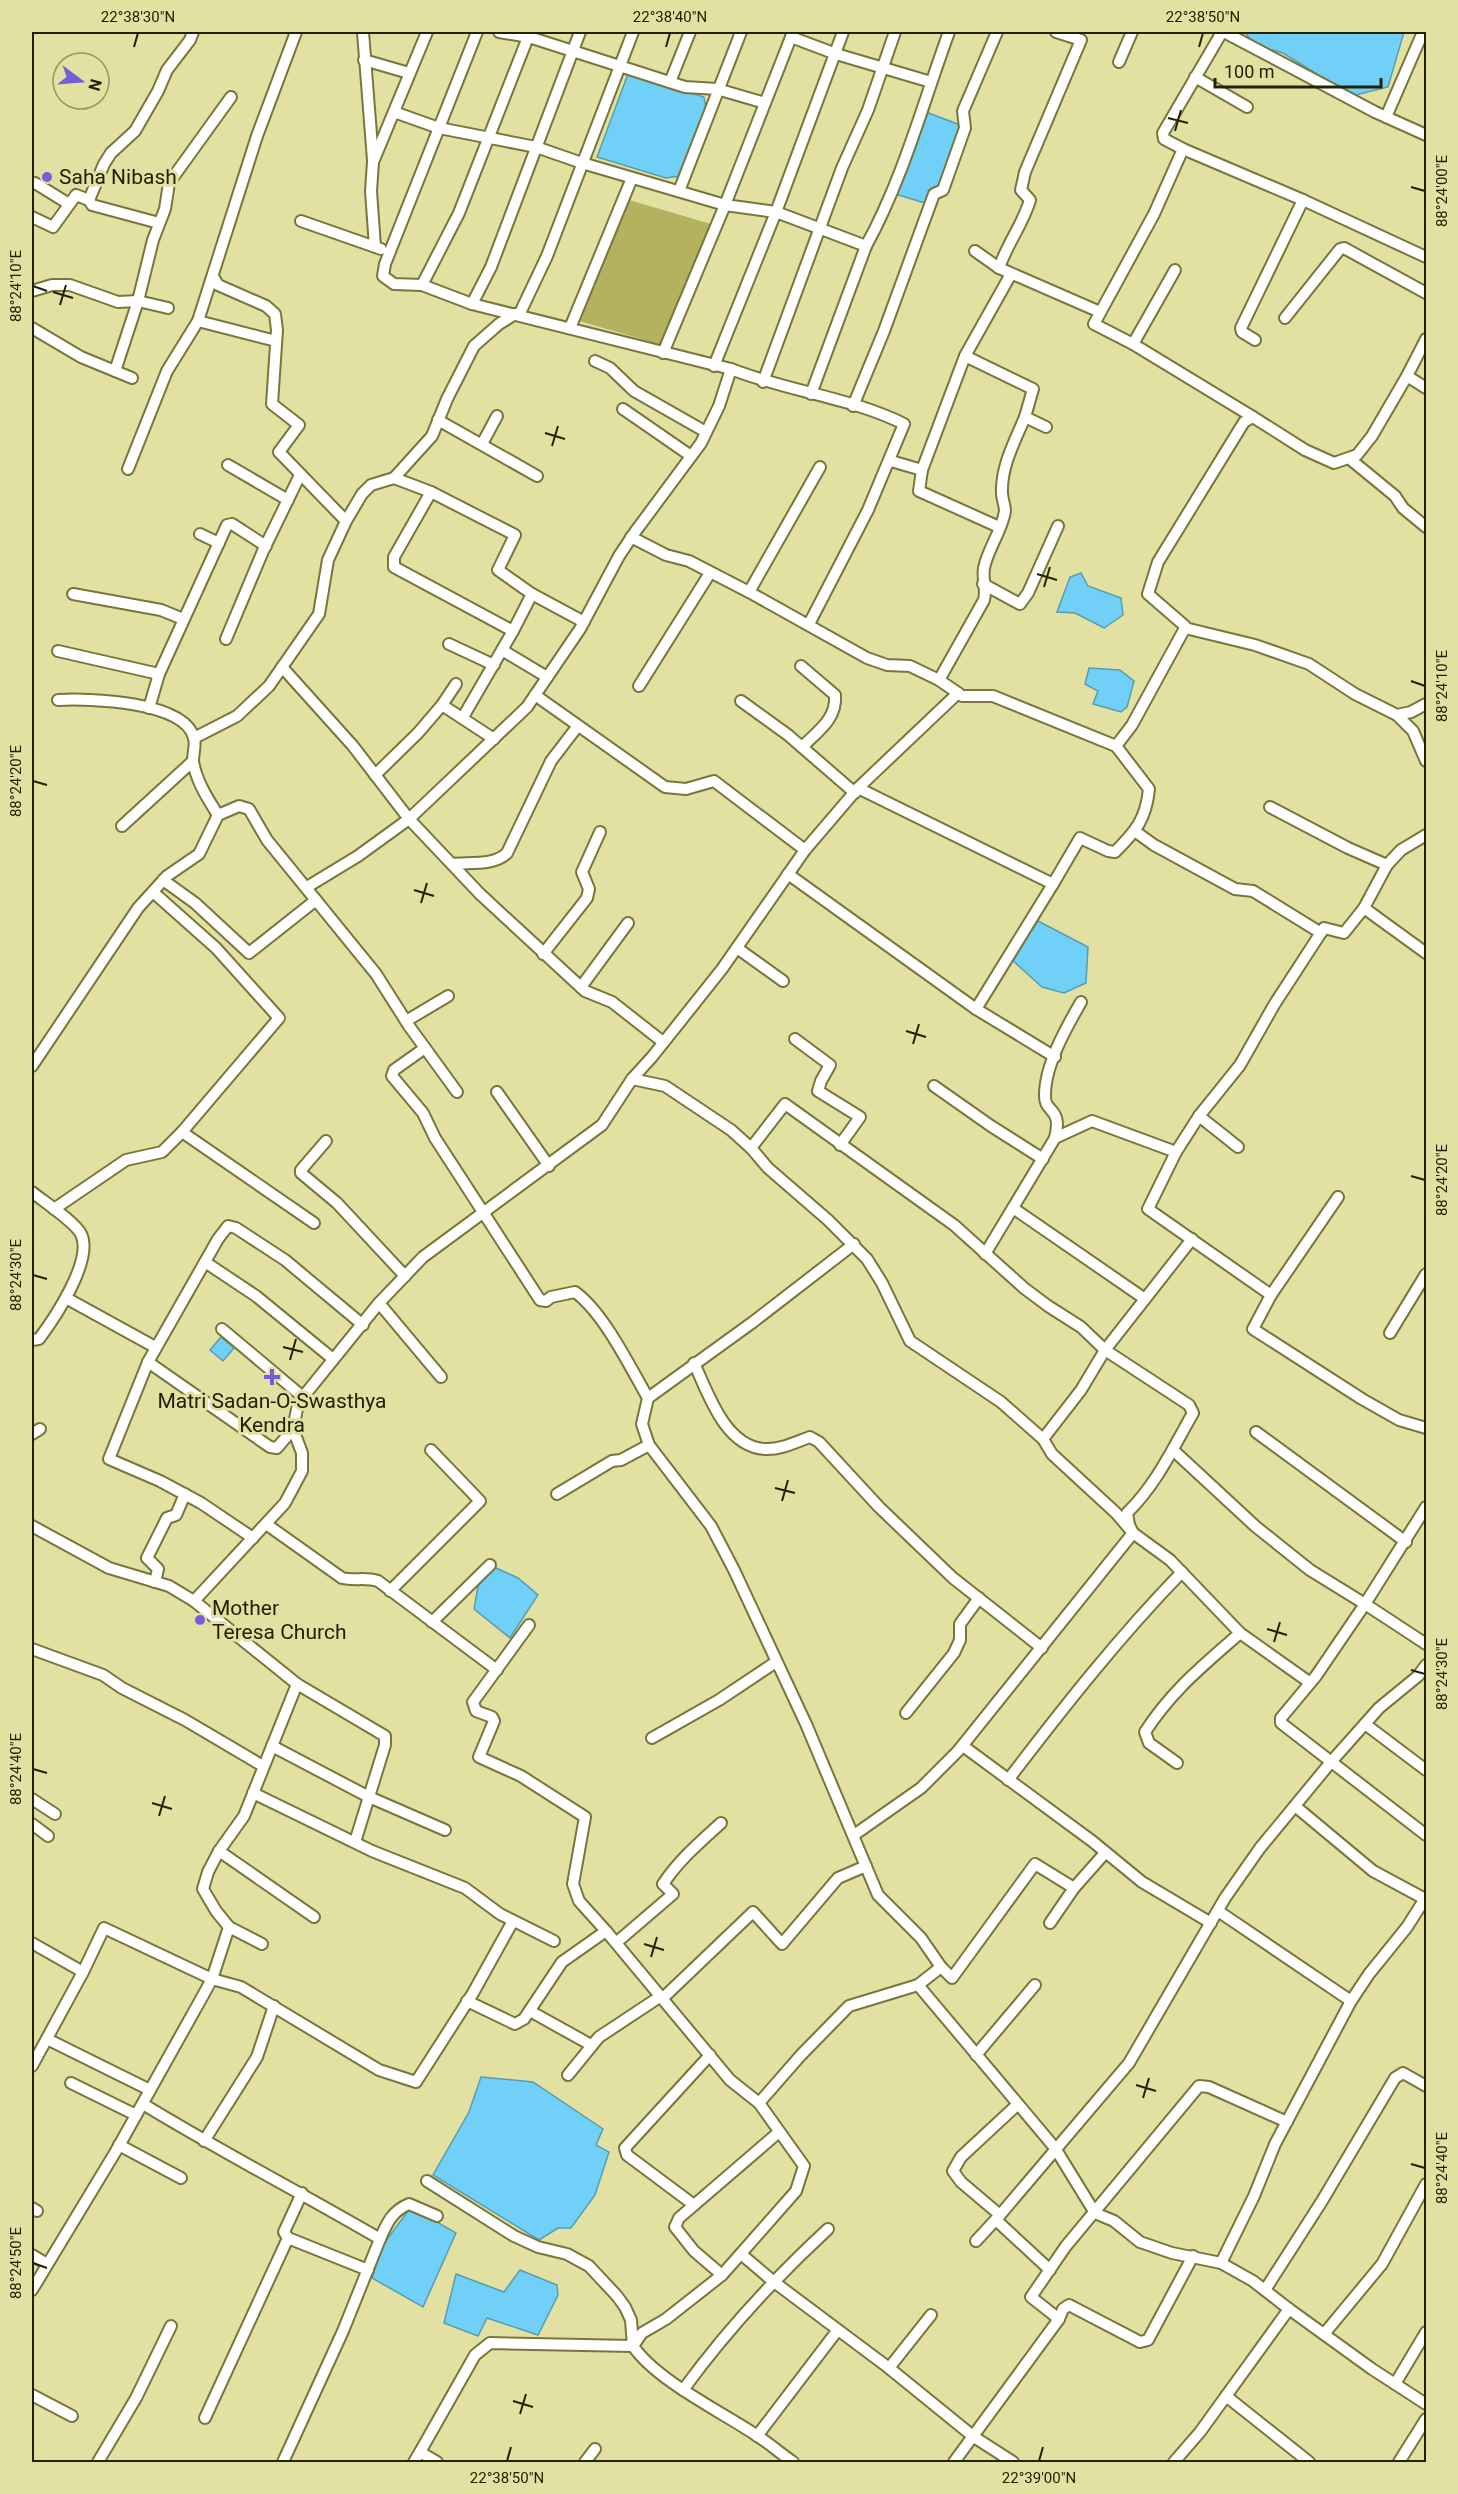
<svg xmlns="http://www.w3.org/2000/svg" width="1458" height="2494" font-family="Roboto,sans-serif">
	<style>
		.green { fill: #b4b15f }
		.water { fill: #71d0f7; stroke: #5a9caf; stroke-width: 1.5 }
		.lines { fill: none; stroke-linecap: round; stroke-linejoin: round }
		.street-casing { stroke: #78763a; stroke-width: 14 }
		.street { stroke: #fff; stroke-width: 10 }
		.ticks { fill: none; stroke: #232208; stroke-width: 2 }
		.poi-dot { fill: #745fd9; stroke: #e2e1a2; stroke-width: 2 }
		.labels { text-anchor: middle; stroke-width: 6; stroke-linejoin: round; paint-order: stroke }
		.poi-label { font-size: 21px; fill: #232208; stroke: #e2e1a2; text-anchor: start }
		.neatline { fill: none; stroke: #232208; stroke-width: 2 }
		.ticks-label { font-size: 15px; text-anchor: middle; fill: #232208 }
	</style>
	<rect width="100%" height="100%" fill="#e2e1a2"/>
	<path class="green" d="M629 200 711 224 662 345 579 321Z"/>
	<g class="water">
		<path d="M1245 32H1404L1388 87 1352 96 1283 53 1254 45Z"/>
		<path d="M628 74 704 97 706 108 680 176 666 178 597 157Z"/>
		<path d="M926 112 963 126 935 206 895 194Z"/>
		<path d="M1081 573 1088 586 1121 598 1123 615 1104 628 1075 613 1057 612 1070 577Z"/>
		<path d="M1089 668 1120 670 1134 681 1127 707 1121 712 1093 704 1098 691 1085 684Z"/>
		<path d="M1038 921 1088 947 1086 983 1064 993 1042 987 1011 959Z"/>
		<path d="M221 1337 234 1348 223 1361 210 1350Z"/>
		<path d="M494 1567 518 1578 538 1595 510 1638 474 1609 478 1586Z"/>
		<path d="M481 2077 533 2082 603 2129 596 2145 609 2152 595 2195 571 2228H558L539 2240 433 2175 469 2112Z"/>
		<path d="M411 2207 456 2233 423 2307 372 2278 382 2246Z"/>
		<path d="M520 2270 557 2285 558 2295 538 2335 487 2318 478 2336 444 2323 456 2274 504 2292Z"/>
	</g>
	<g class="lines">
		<g class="street-casing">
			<g id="street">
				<path d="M363 32 373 160"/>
				<path d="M477 32 385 264 383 276 394 284 422 285 472 304 731 369C786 391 853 398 904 424L868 510 809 624"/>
				<path d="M499 32 529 37 685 87 717 89 765 103"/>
				<path d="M793 32 725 205 776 212 866 246C903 179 923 103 949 32"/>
				<path d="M1056 32 1081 40 1025 172 1021 190 1030 200C1023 224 1007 244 999 268L1100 312"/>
				<path d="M1222 32 1163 133 1164 139 1183 149 1154 214 1094 324 1133 344 1253 417"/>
				<path d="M1224 32 1375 112 1426 135"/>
				<path d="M791 37 836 54 931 82"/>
				<path d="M364 60 409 73"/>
				<path d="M1119 62 1132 32"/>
				<path d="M1195 77 1247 107"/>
				<path d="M670 82 690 32"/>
				<path d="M394 112 439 128 536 147 582 163 725 205 663 353"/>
				<path d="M1386 117 1423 32"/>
				<path d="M1183 149 1303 200 1426 257"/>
				<path d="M35 183 69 204"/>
				<path d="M679 191 741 32"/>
				<path d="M89 200 104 164 111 153 135 131 158 91 167 70 190 40 193 32"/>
				<path d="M32 217 53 227 76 195 89 200 92 205 159 223"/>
				<path d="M301 221 381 249"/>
				<path d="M375 247 371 191 373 162 427 32"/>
				<path d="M975 251 999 268"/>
				<path d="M1011 274 965 356 1033 389 1025 417 1046 427"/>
				<path d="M214 278 218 285 266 306 275 314 277 330 272 404 299 425 279 452 346 521"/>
				<path d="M422 285 459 213 530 32"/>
				<path d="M32 291 52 285H70L118 302 138 301 168 308"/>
				<path d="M472 304 491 267 580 32"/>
				<path d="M519 315 547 256 633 32"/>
				<path d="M1285 318 1340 249 1344 248 1426 293"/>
				<path d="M198 321 276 341"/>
				<path d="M32 328 81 357 132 378"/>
				<path d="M570 328 632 178"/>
				<path d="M1255 340 1242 332 1241 328 1303 200"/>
				<path d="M1133 344 1175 270"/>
				<path d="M595 361 610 368 634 391 706 432"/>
				<path d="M714 366 776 212 843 32"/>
				<path d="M115 371 138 301 153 240 165 209 169 183 231 97"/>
				<path d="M1407 376 1426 339"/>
				<path d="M763 382 842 168 868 110 895 32"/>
				<path d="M811 394 866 246"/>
				<path d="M853 406 884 331 934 194 943 190 965 128 963 111 997 32"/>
				<path d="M623 409 691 456"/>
				<path d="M438 420 537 476"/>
				<path d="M482 444 497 416"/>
				<path d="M1350 459 1395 496 1403 508 1426 527"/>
				<path d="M891 461 922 470 965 356"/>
				<path d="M228 465 288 500"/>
				<path d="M128 469 167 371 198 321 257 136 296 32"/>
				<path d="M922 470 919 491 999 527"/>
				<path d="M394 478 431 492 515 535 498 570 532 594 584 622"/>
				<path d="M431 492 394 557V567L513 631 463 717"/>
				<path d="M200 534 219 543"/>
				<path d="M631 537 666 555 689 561 749 592 867 658 887 665 910 666 939 680 958 693"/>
				<path d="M983 584 1020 604 1028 593 1058 526"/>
				<path d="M749 592 820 467"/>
				<path d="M73 594 161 610 183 619"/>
				<path d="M1185 628 1255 645 1309 664 1355 694 1397 715 1411 712 1426 704"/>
				<path d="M513 631 532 594"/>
				<path d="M226 639 263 551 300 475"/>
				<path d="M449 644 494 665"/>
				<path d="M502 650 547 677"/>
				<path d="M58 651 159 674"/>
				<path d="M801 666 835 695C837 719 818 731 802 747"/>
				<path d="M282 667 353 746 409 819 480 894 585 991 612 1002 663 1042"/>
				<path d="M939 680 984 600C987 589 982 579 984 568 988 548 1002 531 1005 511 1005 505 1002 499 1002 493 1001 466 1015 441 1025 417"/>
				<path d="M639 686 710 573"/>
				<path d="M535 695 665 787 686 789 714 781 805 850"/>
				<path d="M58 700C88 698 185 701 194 738 196 745 193 753 193 761 196 781 208 799 218 815"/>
				<path d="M741 701 788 735 855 793"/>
				<path d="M442 705 456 684"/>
				<path d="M149 708 159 674 227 525 232 524 266 546"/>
				<path d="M1397 715 1413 731 1426 761"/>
				<path d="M194 738 237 716 269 686 319 614 328 560 346 521 362 494 371 485 394 478 432 436 447 399 474 346 499 324 515 314"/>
				<path d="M375 775 418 733 442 705 494 739"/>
				<path d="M858 788 1053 884 1080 838 1108 851 1115 852C1136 831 1146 819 1149 789L1116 746"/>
				<path d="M1270 807 1348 848 1387 865 1401 850 1426 835"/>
				<path d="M122 826 193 761"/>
				<path d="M1136 832 1154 845 1235 889 1253 891 1321 933"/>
				<path d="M452 864C468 862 495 866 507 853L551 761 577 727"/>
				<path d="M788 874 976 1009 1055 1057"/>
				<path d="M163 880 195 903 249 953 316 900"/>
				<path d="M307 887 358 856 409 819 527 707 580 629 619 556 635 532 701 443 719 406 731 369"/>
				<path d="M1364 908 1426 953"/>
				<path d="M737 948 783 981"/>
				<path d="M543 954 587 898 589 889 582 872 600 832"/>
				<path d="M581 987 628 923"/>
				<path d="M976 1009 1053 884"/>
				<path d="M406 1021 448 996"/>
				<path d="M795 1039 830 1065 821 1081 818 1091 860 1117 840 1145"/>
				<path d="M425 1048 394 1070 392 1076 423 1113 435 1138 540 1300 546 1301 551 1297 575 1292C604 1313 630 1367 648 1398L642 1424 649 1445 711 1526 734 1570 806 1724 878 1895 921 1938 941 1967 918 1985 849 2006 801 2055 759 2103 804 2166 796 2191 722 2275 666 2319 642 2333 633 2346C656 2380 720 2411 756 2435 769 2443 781 2454 793 2462"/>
				<path d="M32 1066 138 908 167 876 199 854 218 815 239 806 249 809 267 840 376 974 409 1026 457 1092"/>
				<path d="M632 1079 665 1086 731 1130 751 1148 785 1104 954 1225 1024 1288 1048 1306 1081 1327 1105 1350 1189 1405 1193 1413C1173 1448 1156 1485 1127 1513L1129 1525 1133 1533 958 1751 921 1788 854 1835"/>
				<path d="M934 1086 991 1126 1043 1159"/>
				<path d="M497 1092 549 1166"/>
				<path d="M1199 1116 1238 1147"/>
				<path d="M182 1132 314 1223"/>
				<path d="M1055 1138C1063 1106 1044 1114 1045 1095 1045 1065 1066 1028 1081 1002"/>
				<path d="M326 1141 301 1170V1173L337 1203 405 1276"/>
				<path d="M751 1148 768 1168 828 1220 867 1259 882 1283 910 1341 1001 1402 1043 1439 1052 1454 1116 1513 1133 1533 1170 1560 1240 1633 1309 1682"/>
				<path d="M1176 1152 1148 1209 1271 1295"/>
				<path d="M32 1192C43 1201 75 1222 81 1234 94 1260 54 1319 39 1339L32 1340"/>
				<path d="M1338 1197 1271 1295 1253 1329 1362 1399 1399 1420 1426 1428"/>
				<path d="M1013 1208 1145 1299"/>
				<path d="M54 1209 126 1160 162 1152 182 1132 279 1018 216 948 153 892"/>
				<path d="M985 1254 1055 1138 1092 1121 1176 1152 1199 1116 1240 1065 1274 1005 1324 928 1344 933 1364 908 1387 865"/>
				<path d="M205 1262 256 1296 333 1359"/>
				<path d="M66 1298 155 1347"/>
				<path d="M379 1303 441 1377"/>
				<path d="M222 1329 303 1397"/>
				<path d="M1390 1333 1426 1274"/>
				<path d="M148 1362 270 1447 277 1448 293 1429"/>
				<path d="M694 1363C708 1393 725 1447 765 1449 780 1450 796 1442 810 1437L819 1442 879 1507 953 1578 1042 1648"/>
				<path d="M648 1398 753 1322 854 1244"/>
				<path d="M1256 1432 1406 1542"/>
				<path d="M32 1434 40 1429"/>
				<path d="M1043 1439 1081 1390 1105 1350 1192 1239"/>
				<path d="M1173 1450 1255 1526 1310 1570 1365 1604 1426 1507"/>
				<path d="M557 1494 612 1461 621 1460 649 1445"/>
				<path d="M266 1524 342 1578C355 1581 365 1577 378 1581L497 1670"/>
				<path d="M32 1526 109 1568 169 1586 194 1601 297 1684 244 1816 219 1851 208 1872 203 1889 216 1911 229 1927 212 1979 201 1999 116 2151 32 2290"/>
				<path d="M253 1538 201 1503 160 1481 109 1459 148 1362 218 1239 228 1226 236 1228 285 1260 363 1325"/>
				<path d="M155 1582 158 1569 147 1558 167 1518 176 1515 185 1494"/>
				<path d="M390 1591 480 1501 431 1450"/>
				<path d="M194 1601 285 1503 302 1471V1453L293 1429 297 1409 303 1397 379 1303 423 1257 602 1125 632 1079 652 1057 722 969 805 850 858 788 958 693 962 696H993L1116 746 1132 725 1185 628V626L1148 594 1158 562 1244 422 1253 417 1305 450 1334 463 1357 455 1372 436 1407 376 1426 388"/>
				<path d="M432 1622 490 1565"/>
				<path d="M1426 1644 1365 1604 1316 1676 1281 1718V1723L1426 1835"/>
				<path d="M32 1649 103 1675 122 1688 185 1720 263 1766"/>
				<path d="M297 1684 385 1736V1745L355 1842"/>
				<path d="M906 1713 954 1653 960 1640V1624L979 1598"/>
				<path d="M1365 1724 1426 1770"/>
				<path d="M652 1738 719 1700 776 1662"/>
				<path d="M272 1746 369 1797 445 1830"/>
				<path d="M963 1746 1092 1841 1142 1882 1211 1923"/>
				<path d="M1177 1763 1149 1743 1145 1732C1173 1689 1203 1666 1240 1633"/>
				<path d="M1008 1780C1063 1708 1118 1638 1182 1572"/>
				<path d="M253 1793 372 1851 465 1888 500 1914 554 1941"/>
				<path d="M32 1799 55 1814"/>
				<path d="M1295 1806 1373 1871 1425 1899"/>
				<path d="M32 1824 48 1836"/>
				<path d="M219 1851 314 1917"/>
				<path d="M1218 1911 1351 2001"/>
				<path d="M1050 1923 1074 1888"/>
				<path d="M229 1927 262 1944"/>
				<path d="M606 1931 730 2080 759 2103"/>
				<path d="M617 1942 673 1894 663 1884C679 1860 699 1843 721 1823"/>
				<path d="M32 1943 83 1972"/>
				<path d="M941 1967 952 1978 1035 1864 1074 1888 1105 1853"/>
				<path d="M918 1985 1055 2148 1095 2213 1114 2221 1140 2242 1172 2253 1221 2263 1253 2281 1289 2309 1200 2432 1174 2462"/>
				<path d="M663 1998 753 1912 782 1944 838 1878 866 1866"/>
				<path d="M467 2001 515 2024 524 2019 562 1962 606 1931 579 1901 573 1884 585 1817 521 1776 479 1757 494 1721 492 1717 476 1711 473 1702 529 1625"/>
				<path d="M530 2011 591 2045"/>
				<path d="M47 2039 150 2090"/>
				<path d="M976 2055 1035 1985"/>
				<path d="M32 2066 83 1972 104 1928 212 1979 241 1987 379 2070 416 2082 473 1993 513 1921"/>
				<path d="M568 2075 599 2037 661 1996"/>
				<path d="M71 2083 136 2115"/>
				<path d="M143 2104C220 2151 301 2193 380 2239L343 2331 283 2462"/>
				<path d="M204 2141 257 2057 274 2006"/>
				<path d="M119 2145 181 2178"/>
				<path d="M694 2205 627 2155 625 2148 710 2055"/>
				<path d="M32 2208 37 2211"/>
				<path d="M1000 2215 1129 2063 1225 1898 1260 1848 1331 1762 1379 1708 1418 1676 1426 1665"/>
				<path d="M996 2220 1050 2270"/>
				<path d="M288 2238 284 2232 302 2193"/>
				<path d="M380 2239C387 2223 392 2211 409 2204L437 2216"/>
				<path d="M976 2241 1000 2215 961 2182 953 2171 961 2157 1017 2105"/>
				<path d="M741 2254 774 2282 889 2368"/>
				<path d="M32 2255 47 2264"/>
				<path d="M1221 2263 1254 2196 1275 2144 1351 2001 1369 1974 1407 1927 1426 1897"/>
				<path d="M722 2275 694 2251 675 2227 679 2218 779 2132"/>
				<path d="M1265 2290 1322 2201 1395 2078 1403 2073 1426 2086"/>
				<path d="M1289 2309 1372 2369 1426 2404"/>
				<path d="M931 2315 889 2368 974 2437 1013 2462"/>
				<path d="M1059 2319 1063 2309 1069 2305 1140 2342 1148 2340 1193 2256"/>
				<path d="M1324 2334 1382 2264 1426 2184"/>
				<path d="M1395 2384 1426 2332"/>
				<path d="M683 2390C726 2331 775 2278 828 2229"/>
				<path d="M32 2395 72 2416"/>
				<path d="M1226 2396 1309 2462"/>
				<path d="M205 2418 288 2238 368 2270"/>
				<path d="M757 2436 837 2331"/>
				<path d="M420 2452 475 2355 490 2343 633 2346 631 2320 625 2307 617 2296 589 2266 567 2254 538 2247 514 2236 427 2181"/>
				<path d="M98 2462 136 2398 171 2326"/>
				<path d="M414 2462 420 2452 437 2462"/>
				<path d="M585 2462 595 2449"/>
				<path d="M954 2462 1059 2319 1031 2297 1066 2246 1199 2086 1209 2087 1287 2122"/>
				<path d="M1399 2462 1426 2419"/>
			</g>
		</g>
		<use href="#street" class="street"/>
	</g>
	<path class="ticks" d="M134 47 138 33M666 47 670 33M1199 47 1203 33M1168 118 1188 123M1175 131 1181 110M1411 187 1425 191M33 286 47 291M53 292 73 298M60 305 66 285M545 433 565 439M552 446 558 426M1037 574 1057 580M1044 587 1050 567M1411 681 1425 686M33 781 47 785M414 890 434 896M421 903 427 883M906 1031 926 1037M913 1044 919 1024M1411 1176 1425 1180M33 1275 47 1279M283 1347 303 1352M290 1360 296 1339M775 1488 795 1493M782 1501 788 1480M1267 1629 1287 1635M1274 1642 1280 1622M1411 1670 1425 1674M33 1769 47 1773M152 1803 172 1809M159 1816 165 1796M644 1944 664 1950M651 1957 657 1937M1136 2085 1156 2091M1143 2098 1149 2078M1411 2164 1425 2168M33 2263 47 2268M513 2401 533 2407M520 2414 526 2394M507 2461 511 2447M1039 2461 1043 2447"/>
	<g class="poi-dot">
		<circle cx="47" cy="177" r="6"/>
		<path d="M269 1368h6v6h6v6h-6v6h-6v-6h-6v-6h6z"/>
		<circle cx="200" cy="1620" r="6"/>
	</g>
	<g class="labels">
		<g class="poi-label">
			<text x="59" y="184">Saha Nibash</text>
			<text x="272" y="1408" text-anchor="middle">Matri Sadan-O-Swasthya<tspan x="272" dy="24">Kendra</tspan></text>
			<text x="212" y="1615">Mother<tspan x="212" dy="24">Teresa Church</tspan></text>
		</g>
	</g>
	<rect width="1458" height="2494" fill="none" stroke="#e2e1a2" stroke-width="66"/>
	<g transform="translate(81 81) rotate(106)"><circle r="28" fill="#e2e1a2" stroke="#969564" stroke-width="1.5"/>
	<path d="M0-4.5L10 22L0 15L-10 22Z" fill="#745fd9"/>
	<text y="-9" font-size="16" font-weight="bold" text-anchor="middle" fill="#232208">N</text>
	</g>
	<path d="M1215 78v9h166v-9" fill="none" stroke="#232208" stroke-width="3"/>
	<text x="1224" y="78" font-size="18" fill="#232208" stroke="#e2e1a2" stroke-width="4.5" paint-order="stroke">100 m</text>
	<rect x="33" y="33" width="1392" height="2428" class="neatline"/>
	<g class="ticks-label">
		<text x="138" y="22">22°38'30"N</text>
		<text x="670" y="22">22°38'40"N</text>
		<text x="1203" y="22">22°38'50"N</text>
		<text transform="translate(1442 191) rotate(-90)" y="5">88°24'00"E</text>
		<text transform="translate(16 286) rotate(-90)" y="5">88°24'10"E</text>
		<text transform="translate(1442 686) rotate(-90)" y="5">88°24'10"E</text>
		<text transform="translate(16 781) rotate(-90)" y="5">88°24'20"E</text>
		<text transform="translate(1442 1180) rotate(-90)" y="5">88°24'20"E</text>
		<text transform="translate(16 1275) rotate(-90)" y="5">88°24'30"E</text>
		<text transform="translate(1442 1674) rotate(-90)" y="5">88°24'30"E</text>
		<text transform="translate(16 1769) rotate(-90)" y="5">88°24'40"E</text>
		<text transform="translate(1442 2168) rotate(-90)" y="5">88°24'40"E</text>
		<text transform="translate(16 2263) rotate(-90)" y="5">88°24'50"E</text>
		<text x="507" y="2483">22°38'50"N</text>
		<text x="1039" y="2483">22°39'00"N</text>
	</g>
</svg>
